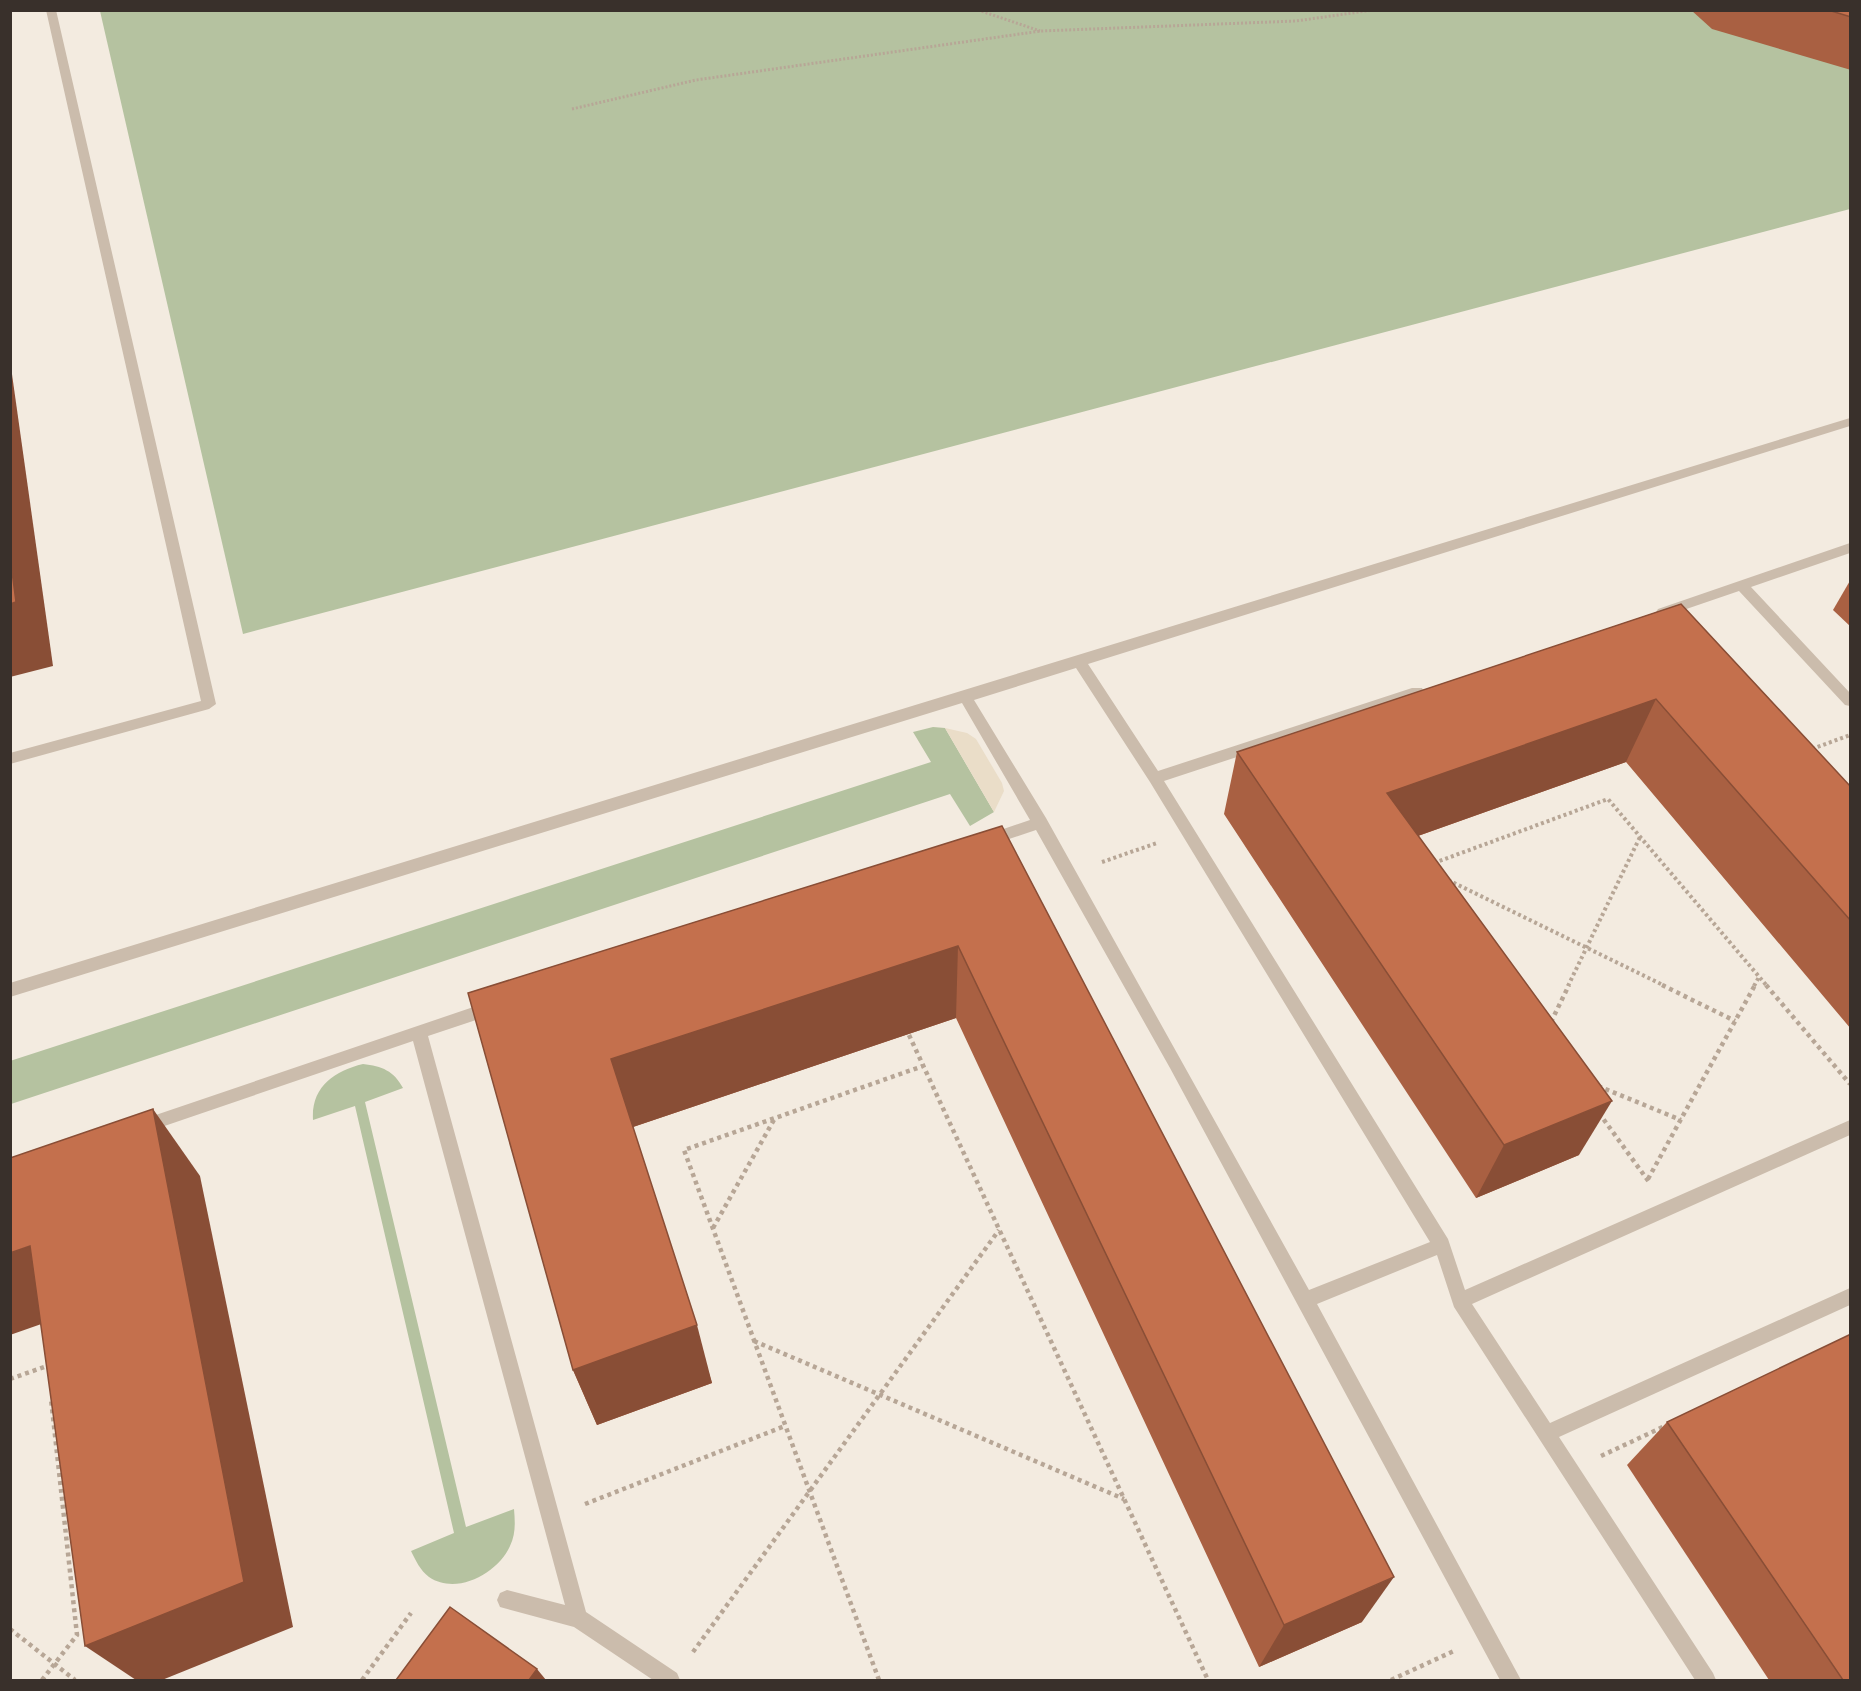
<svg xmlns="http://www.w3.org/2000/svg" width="1861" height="1691" font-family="Mulish,sans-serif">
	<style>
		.green { fill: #b5c2a0 }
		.plaza { fill: #eaddc8 }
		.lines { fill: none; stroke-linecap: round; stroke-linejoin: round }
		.path-far2 { stroke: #b7a696; stroke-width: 3; stroke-dasharray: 2 2; stroke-linecap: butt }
		.path-far1 { stroke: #b7a696; stroke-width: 4; stroke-dasharray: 3 3; stroke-linecap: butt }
		.path { stroke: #b7a696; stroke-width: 4.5; stroke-dasharray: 4 4; stroke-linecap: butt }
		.minor { fill: #cbbcac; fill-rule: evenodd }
		.wall { fill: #a96042 }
		.shaded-wall { fill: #894e36 }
		.building { fill: #c4704d; stroke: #894e36; stroke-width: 1.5 }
	</style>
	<rect width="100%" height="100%" fill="#f3ebe0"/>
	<g class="green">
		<path d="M100 11H1850V209L243 634Z"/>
		<path d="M933 727 945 728 994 812 970 826 950 794 11 1104 10 1061 931 762 913 732Z"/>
		<path d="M363 1064C382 1066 394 1071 403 1088L365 1102 466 1527 514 1509C515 1521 516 1534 510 1546 498 1573 457 1596 429 1577 420 1570 416 1561 411 1551L454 1533 355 1106 313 1120C311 1087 334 1071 363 1064Z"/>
	</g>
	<path class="plaza" d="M945 728 967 733 976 739 1002 783 1004 791 994 812Z"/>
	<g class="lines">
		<g class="path-far2">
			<path d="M978 10 1040 31"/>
			<path d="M572 109 696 80 1041 31 1296 21 1373 10"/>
		</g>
		<g class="path-far1">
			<path d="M1812 749 1850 735"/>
			<path d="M1102 862 1157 843"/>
			<path d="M1434 863 1608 799 1767 986"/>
			<path d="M1448 880 1665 986"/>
			<path d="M1568 986 1640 837"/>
			<path d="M1754 986 1759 977"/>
		</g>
		<g class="path">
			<path d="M1662 985 1735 1021"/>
			<path d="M1766 985 1850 1084"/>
			<path d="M1551 1022 1569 985"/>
			<path d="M909 1035 1208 1680"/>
			<path d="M1598 1086 1681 1120"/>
			<path d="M1599 1113 1649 1182"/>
			<path d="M1648 1179 1755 985"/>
			<path d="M713 1228 775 1118"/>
			<path d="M754 1341 1124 1499"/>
			<path d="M10 1379 47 1366"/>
			<path d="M1601 1456 1665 1426"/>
			<path d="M585 1504 785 1426"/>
			<path d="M10 1629 75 1680"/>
			<path d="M693 1652 999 1230"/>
			<path d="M42 1680 77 1635 51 1399"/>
			<path d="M362 1680 411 1613"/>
			<path d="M879 1680 684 1150 923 1066"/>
			<path d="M1391 1680 1456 1650"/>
		</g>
		<g class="minor">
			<path d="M46 10H56L216 704 209 709 10 764V753L201 701Z"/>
			<path d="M1850 418V426L1088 664 1158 771 1412 688H1422L1424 692 1422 696 1164 781 1448 1239 1465 1290 1850 1120V1135L1472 1304 1550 1423 1850 1288V1305L1559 1437 1713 1673 1716 1680H1695L1454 1307 1437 1255 1317 1304 1521 1680H1500L1170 1068 1036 830 988 846 983 844 981 840 983 836 1030 820 962 703 10 997V983ZM1076 668 1150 782 1430 1242 1309 1290 1046 818 974 700Z"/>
			<path d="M1850 543V553L1751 587 1850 693V706L1845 705 1739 591 1663 617 1656 612 1658 609Z"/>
			<path d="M491 1001 497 1003 499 1008 497 1013 428 1036 586 1612 677 1673 680 1680H653L574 1627 500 1607 497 1600 500 1593 507 1590 565 1605 413 1041 141 1134 135 1132 133 1127 135 1122 141 1120Z"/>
		</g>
	</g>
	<g class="wall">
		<path d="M1691 10H1851V70L1712 29Z"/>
		<path d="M1851 579V627L1833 610Z"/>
		<path d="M1681 604 1851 787V1029L1626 762 1418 836 1579 1155 1476 1198 1224 814 1237 752Z"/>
		<path d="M1002 826 1362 1622 1259 1667 956 1018 633 1127 712 1383 597 1425 573 1370 468 993Z"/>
		<path d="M1667 1422 1851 1680H1769L1627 1465Z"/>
	</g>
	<g class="shaded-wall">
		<path d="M10 360 53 666 10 677Z"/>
		<path d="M1656 699 1626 762 1367 854 1387 793Z"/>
		<path d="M958 946 956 1018 630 1128 611 1059Z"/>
		<path d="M1612 1101 1579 1155 1476 1198 1504 1145Z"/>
		<path d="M153 1109 200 1176 293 1627 162 1680H136L85 1646Z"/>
		<path d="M30 1246 87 1308 10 1335V1253Z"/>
		<path d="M697 1325 712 1383 597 1425 573 1370Z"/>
		<path d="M1394 1577 1362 1622 1259 1667 1284 1625Z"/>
		<path d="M537 1669 546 1680H529Z"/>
	</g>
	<g class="building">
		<path d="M1828 10H1851V17Z"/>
		<path d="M10 556 16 602 10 604Z"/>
		<path d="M1681 604 1851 787V921L1656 699 1387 793 1612 1101 1504 1145 1237 752Z"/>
		<path d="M1002 826 1394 1577 1284 1625 958 946 611 1059 697 1325 573 1370 468 993Z"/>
		<path d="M153 1109 244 1582 85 1646 30 1246 10 1253V1158Z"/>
		<path d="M1851 1334V1680H1843L1667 1422Z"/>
		<path d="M450 1607 537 1669 529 1680H396Z"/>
	</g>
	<rect width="1861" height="1691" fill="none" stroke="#39302b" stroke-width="24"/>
</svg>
